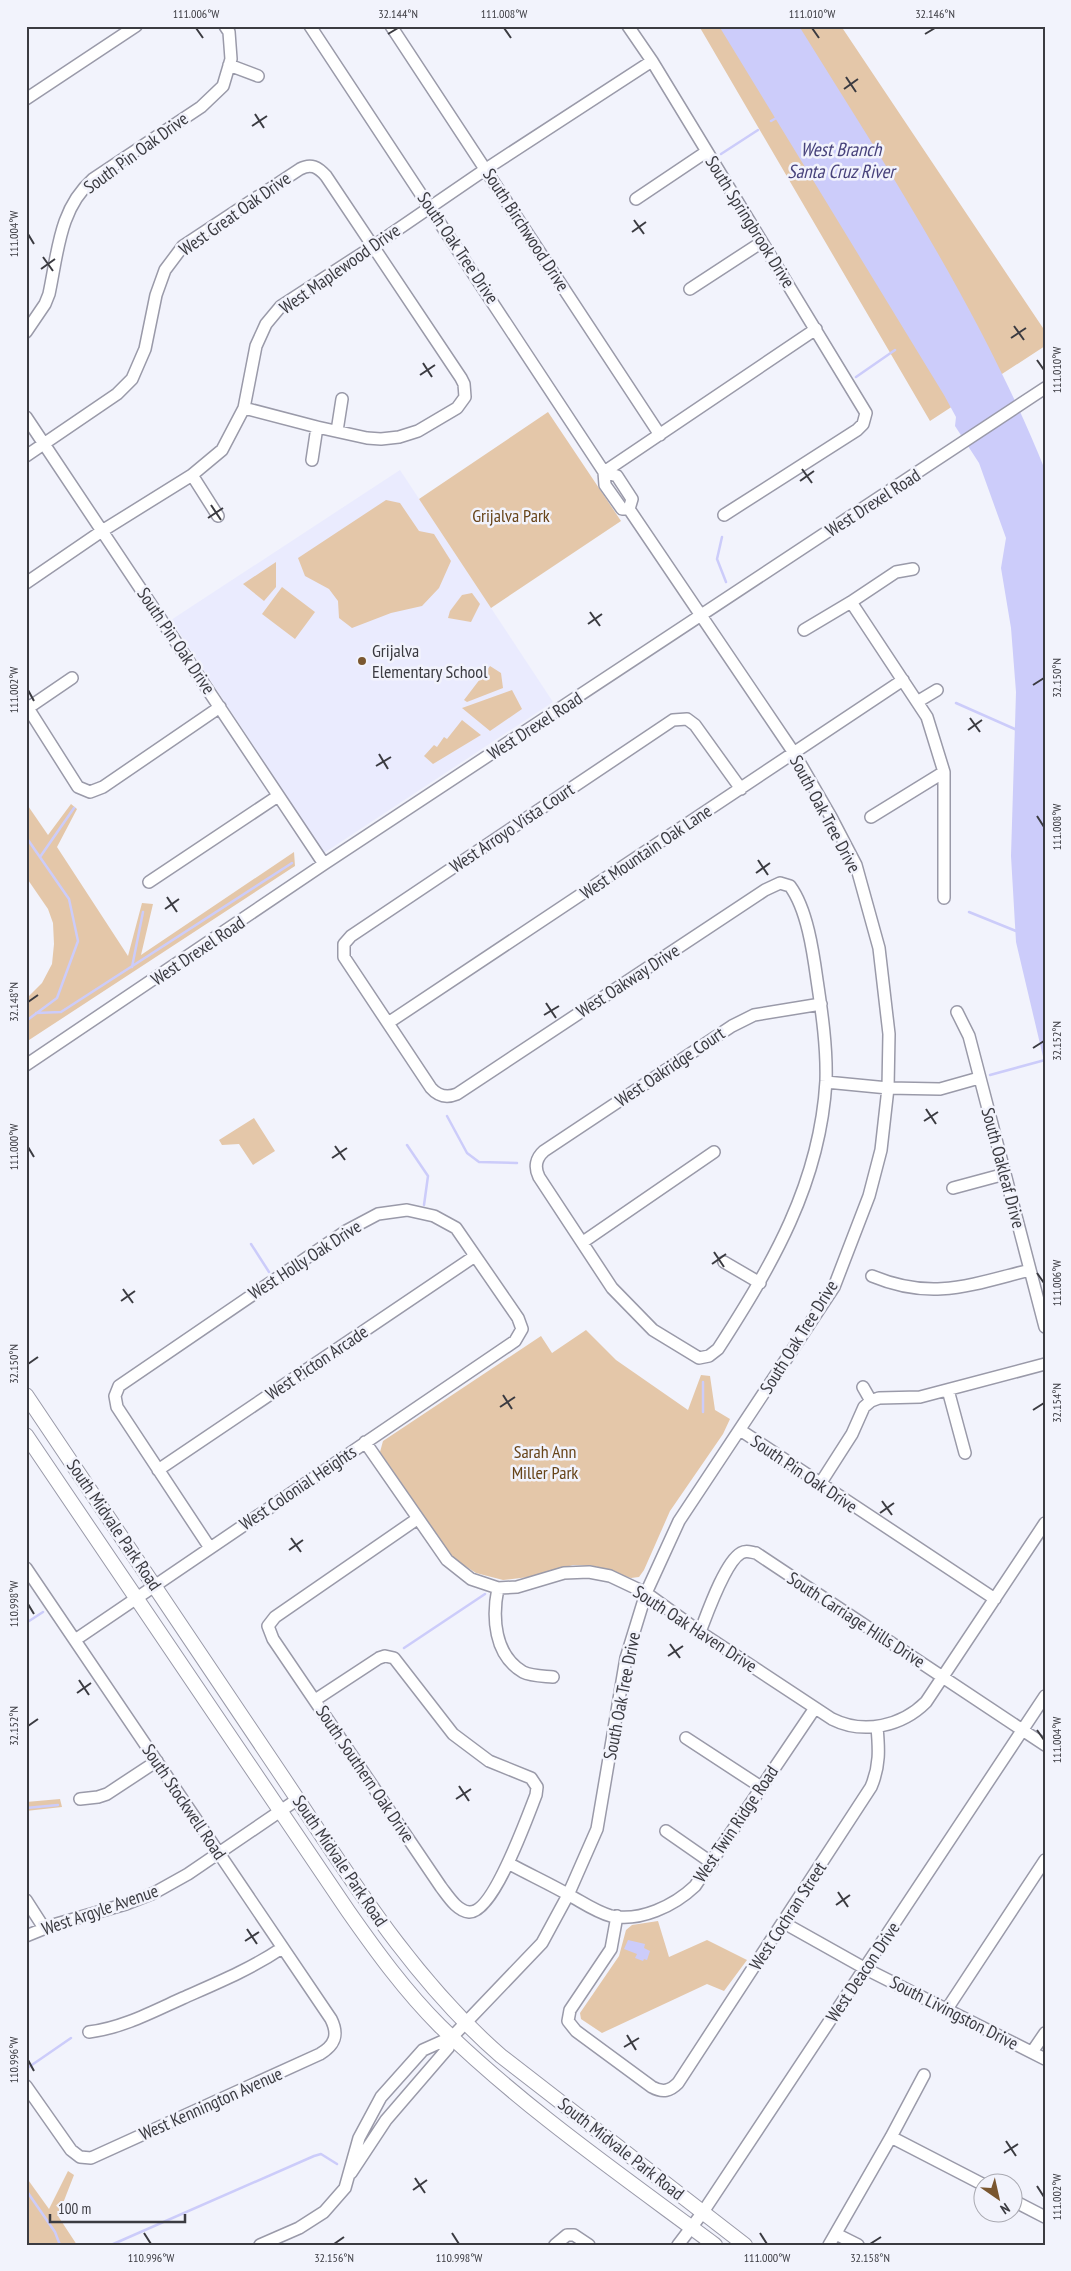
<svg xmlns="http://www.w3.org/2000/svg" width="1071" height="2271" viewBox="0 0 1071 2271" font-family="'PT Sans Narrow',sans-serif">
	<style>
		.built { fill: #eaebfe }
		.green { fill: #e4c7a9 }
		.water { fill: #ccccfa }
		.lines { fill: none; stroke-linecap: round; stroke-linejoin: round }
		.stream { stroke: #ccccfa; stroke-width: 2.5 }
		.minor-casing { stroke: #9a9aa9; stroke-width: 14 }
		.major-casing { stroke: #9a9aa9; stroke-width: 16 }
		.minor { stroke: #fff; stroke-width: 11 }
		.major { stroke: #fff; stroke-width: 14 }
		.ticks { fill: none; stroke: #3b3b41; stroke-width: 2 }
		.poi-dot { fill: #7a5730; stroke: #f2f3fc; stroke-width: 2 }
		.labels { text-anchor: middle; stroke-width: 5; stroke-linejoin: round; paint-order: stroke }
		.street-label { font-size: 18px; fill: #3b3b41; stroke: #f2f3fc }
		.park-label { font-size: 18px; fill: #674419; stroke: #f2f3fc }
		.poi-label { font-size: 18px; fill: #3b3b41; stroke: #f2f3fc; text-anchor: start }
		.water-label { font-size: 19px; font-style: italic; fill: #47427b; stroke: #f2f3fc }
		.neatline { fill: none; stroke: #3b3b41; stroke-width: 2 }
		.ticks-label { font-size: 12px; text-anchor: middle; fill: #3b3b41 }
	</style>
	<rect width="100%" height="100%" fill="#f2f3fc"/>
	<path class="built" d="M400 470 553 702 324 853 171 620Z"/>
	<path class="green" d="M699 26H841L1045 331V346L930 421Z
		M548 412 621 521 491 608 419 499Z
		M386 500 400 503 419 531 434 534 451 561 439 588 422 606 391 613 352 628 339 618 338 601 329 589 305 576 298 558Z
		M276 562V587L264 601 243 584Z
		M282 587 315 612 295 639 262 614Z
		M472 593 480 604 471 622 448 618 450 611 462 595Z
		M490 666 501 673 503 688 467 702 464 700Z
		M512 690 522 709 490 731 462 708Z
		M462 720 481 735 433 764 424 756 434 745 437 747 444 737 447 739Z
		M26 803 48 835 71 804 77 809 57 847 128 956 142 903 153 904 141 955 294 852 295 866 26 1042V999L42 983 52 964 54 944 53 923 48 909 26 877Z
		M254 1118 275 1151 253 1165 239 1144 222 1145 219 1140Z
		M586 1330 616 1360 688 1410 701 1375 710 1376 715 1410 730 1419 723 1434 670 1511 644 1570 639 1577 631 1578 595 1566 573 1565 529 1577 503 1580 476 1573 453 1558 380 1452 383 1441 541 1336 552 1353Z
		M60 1799 62 1807 26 1811V1802Z
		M658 1921 669 1957 707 1940 747 1960 724 1991 707 1984 602 2033 581 2019 580 2013 619 1956 626 1930 632 1925Z
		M68 2171 74 2175 58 2216 77 2245H26V2177L49 2209Z"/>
	<path class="water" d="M719 26H799C888 169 982 313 1045 470V1065L1016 942 1011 856 1016 692 1011 628 1001 568 1006 538 979 463 955 426 956 417 944 395Z
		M628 1940 645 1944 644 1948 650 1951 647 1960 644 1959 643 1961 635 1958 637 1954 624 1949Z"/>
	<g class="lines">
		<path class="stream" d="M771 121 778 117
			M721 154 758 130
			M856 377 895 350
			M722 537 717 559 726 582
			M956 703 1017 730
			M26 837 69 899 78 941 57 998 26 1021
			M40 857 74 808
			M969 912 1016 931
			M132 967 143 912
			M36 1013 61 1012 292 863
			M990 1075 1045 1060
			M447 1116 467 1153 479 1162 517 1163
			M407 1145 428 1176 424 1205
			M251 1244 269 1272
			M703 1412V1382
			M26 1623 43 1612
			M404 1648 485 1594
			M26 1808 58 1805
			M26 2069 71 2038
			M26 2190 55 2232 60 2245
			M111 2245 314 2156 321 2154 337 2164"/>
		<g class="minor-casing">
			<path id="minor" d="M310 26 604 472 816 329
				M391 26 660 435
				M628 26 652 61 866 413 863 424 857 430 724 515
				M229 65 258 76
				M26 99 136 26
				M636 199 706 152
				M690 289 762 242
				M26 332 45 304 49 294C58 252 59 209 93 179L201 107 223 86 231 59 229 32 225 26
				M26 417 324 864
				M337 431 342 399
				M26 456 117 394 132 379 145 349 156 295 165 270 183 246 300 169C311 163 318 167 326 176L461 378 464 384 465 397 457 408 418 431 399 437 381 439 367 438 317 427 244 408
				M312 460 317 427
				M604 472 617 476 632 499 629 509H622L605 485Z
				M192 475 218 516
				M26 583 102 531 192 475 222 450 244 408 256 346 266 324 281 306 372 247 486 169 652 61
				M851 602 927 717 944 772V898
				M804 630 851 602 896 572 913 569
				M917 702 937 690
				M26 705 78 787 90 792 103 787 220 707
				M28 708 72 678
				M741 789 695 725 687 719 673 720 351 936 344 944V957L431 1088C438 1096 447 1098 457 1094L765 890 780 883 790 886C807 909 813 951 817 980 822 1013 827 1048 826 1081 820 1184 772 1265 718 1349L709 1356 699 1358 653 1330 612 1288 539 1177C534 1167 536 1158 544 1151L732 1026 754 1015 821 1004
				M871 817 944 772
				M149 882 278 796
				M957 1012 969 1036 1045 1327
				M388 1023 903 680
				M26 1065 324 864 1045 388
				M826 1082 888 1088 940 1089 979 1078
				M953 1188 1005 1174
				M583 1242 714 1152
				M724 1262 760 1283
				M872 1276C932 1301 970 1285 1030 1270
				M863 1387 871 1401
				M948 1390 965 1453
				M740 1430 995 1599
				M365 1442 447 1560 471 1579 498 1588 517 1587 564 1573 589 1572 610 1576 646 1593 700 1632 832 1719C864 1735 902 1726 926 1702L1045 1523
				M158 1470 475 1256
				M820 1484 852 1434 864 1407 871 1401 879 1398 920 1397 1045 1364
				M26 1568 331 2019C339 2035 335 2045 320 2054L91 2158 80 2157 71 2150 26 2086
				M498 1588C492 1617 494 1655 523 1672 531 1676 544 1676 553 1677
				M268 1626 273 1639 441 1887C448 1896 457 1911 469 1912 493 1914 528 1815 536 1795L537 1787 531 1778 489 1761 453 1734 394 1658 385 1656 379 1658 315 1700
				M268 1626 275 1617 417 1519
				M700 1632C707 1614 725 1562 741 1553 746 1550 750 1552 756 1553L1045 1745
				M75 1640 515 1341 522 1329 518 1318 456 1228 434 1216 407 1210 378 1214 346 1231 119 1386 115 1396 117 1407 210 1548
				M686 1738 761 1787
				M80 1799 98 1797 107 1794 157 1761
				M666 1831 712 1863
				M508 1863C528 1874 550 1884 569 1895 582 1902 596 1912 611 1916 640 1922 674 1906 695 1886L815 1708
				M26 1900 44 1928
				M617 1916 611 1949 570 2010 568 2021 576 2031 652 2087C663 2093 670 2091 678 2083L871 1787C880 1766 879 1749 877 1727
				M784 1923 866 1969 1045 2059
				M26 1936 53 1925 126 1904 154 1893 188 1874 298 1799
				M947 2009 1045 1860
				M89 2032C122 2028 152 2012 183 1998 217 1983 251 1969 282 1948
				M1032 2052 1045 2033
				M891 2137 984 2185
				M351 2173 386 2120 448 2048 452 2037
				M1014 2201 1045 2217
				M836 2234 858 2245
				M260 2245 299 2228 324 2212 345 2188 359 2138 381 2097 423 2050 452 2037 542 1943 568 1895 597 1829 626 1658 646 1593 679 1521 834 1287 869 1196 881 1150 888 1088 889 1034 879 948 856 865 831 817 794 753 629 509
				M555 2245 567 2235H574L589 2245
				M678 2245 703 2212 1045 1696
				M829 2245 891 2137 924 2075"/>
		</g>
		<g class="major-casing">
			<path id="major" d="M26 1395C111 1522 196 1649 282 1776 348 1874 411 1978 501 2056L745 2245
				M26 1435 348 1911C376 1951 405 1991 440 2026 524 2108 621 2175 715 2245"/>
		</g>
		<use href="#minor" class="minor"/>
		<use href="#major" class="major"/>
	</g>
	<path class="ticks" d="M196 28 203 38M504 28 511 38M812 28 819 38M388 34 398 28M925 34 935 28M846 77 856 92M844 89 858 79M255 114 264 128M252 126 267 116M634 220 644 234M632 232 646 222M28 234 34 244M43 257 53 271M41 269 55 259M1014 326 1024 340M1011 338 1026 328M1037 360 1044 370M423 363 432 377M420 375 435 365M802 469 812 483M800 481 814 471M211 505 221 520M208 518 223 508M590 612 600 626M588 624 602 614M1033 685 1044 678M28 690 34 701M970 718 980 732M968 730 982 720M379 754 388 769M376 766 391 757M1037 816 1044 827M758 860 768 875M756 873 770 863M167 897 177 912M165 909 179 899M28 1002 38 995M546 1003 556 1018M544 1015 559 1006M1033 1048 1044 1041M926 1109 936 1124M924 1121 938 1112M335 1146 345 1160M28 1147 34 1157M332 1158 347 1148M714 1252 724 1267M712 1264 726 1254M1037 1273 1044 1283M123 1289 133 1303M121 1301 135 1291M28 1364 38 1357M503 1395 512 1409M500 1407 515 1397M1033 1410 1044 1403M882 1501 892 1515M880 1513 894 1503M291 1538 301 1552M289 1550 303 1540M28 1604 34 1614M670 1644 680 1658M668 1656 683 1646M79 1680 89 1695M77 1693 91 1683M28 1726 38 1719M1037 1730 1044 1740M459 1786 469 1801M456 1799 471 1789M838 1892 848 1907M836 1905 850 1895M247 1929 257 1944M245 1941 259 1932M627 2035 636 2050M624 2047 639 2038M28 2060 34 2071M1006 2141 1016 2156M1004 2153 1018 2144M415 2178 425 2193M1037 2186 1044 2197M413 2190 427 2180M144 2233 151 2244M452 2233 459 2244M760 2233 767 2244M334 2244 344 2237M870 2244 881 2237"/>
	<circle class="poi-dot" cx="362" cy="661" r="5"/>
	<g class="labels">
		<g class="street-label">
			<text transform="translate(136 153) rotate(-36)" y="6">South Pin Oak Drive</text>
			<text transform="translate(235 214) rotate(-35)" y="6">West Great Oak Drive</text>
			<text transform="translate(750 222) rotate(58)" y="6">South Springbrook Drive</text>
			<text transform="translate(526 230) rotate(57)" y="6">South Birchwood Drive</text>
			<text transform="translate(458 248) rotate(56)" y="6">South Oak Tree Drive</text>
			<text transform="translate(340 269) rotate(-35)" y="6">West Maplewood Drive</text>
			<text transform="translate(873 503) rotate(-33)" y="6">West Drexel Road</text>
			<text transform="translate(176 641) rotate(56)" y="6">South Pin Oak Drive</text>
			<text transform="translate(535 726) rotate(-33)" y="6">West Drexel Road</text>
			<text transform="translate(825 814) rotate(62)" y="6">South Oak Tree Drive</text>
			<text transform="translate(512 828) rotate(-34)" y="6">West Arroyo Vista Court</text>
			<text transform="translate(646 852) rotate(-34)" y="6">West Mountain Oak Lane</text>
			<text transform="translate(198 951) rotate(-34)" y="6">West Drexel Road</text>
			<text transform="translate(628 981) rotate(-33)" y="6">West Oakway Drive</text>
			<text transform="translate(670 1067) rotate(-34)" y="6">West Oakridge Court</text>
			<text transform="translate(1003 1168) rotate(75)" y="6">South Oakleaf Drive</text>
			<text transform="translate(305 1260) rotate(-33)" y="6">West Holly Oak Drive</text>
			<text transform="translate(799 1337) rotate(-58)" y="6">South Oak Tree Drive</text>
			<text transform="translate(317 1363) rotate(-34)" y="6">West Picton Arcade</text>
			<text transform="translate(804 1474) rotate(34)" y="6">South Pin Oak Drive</text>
			<text transform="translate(298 1488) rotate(-34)" y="6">West Colonial Heights</text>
			<text transform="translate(114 1525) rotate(56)" y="6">South Midvale Park Road</text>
			<text transform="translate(856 1620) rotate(33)" y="6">South Carriage Hills Drive</text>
			<text transform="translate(695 1629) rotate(33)" y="6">South Oak Haven Drive</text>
			<text transform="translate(622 1696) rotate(-79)" y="6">South Oak Tree Drive</text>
			<text transform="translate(365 1774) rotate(56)" y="6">South Southern Oak Drive</text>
			<text transform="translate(184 1802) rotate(56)" y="6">South Stockwell Road</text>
			<text transform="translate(736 1824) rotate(-56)" y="6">West Twin Ridge Road</text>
			<text transform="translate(340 1861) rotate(56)" y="6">South Midvale Park Road</text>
			<text transform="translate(100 1910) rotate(-19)" y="6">West Argyle Avenue</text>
			<text transform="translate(788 1916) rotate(-57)" y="6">West Cochran Street</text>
			<text transform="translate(863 1972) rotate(-56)" y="6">West Deacon Drive</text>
			<text transform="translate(954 2013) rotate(27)" y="6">South Livingston Drive</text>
			<text transform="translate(211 2104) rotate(-24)" y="6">West Kennington Avenue</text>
			<text transform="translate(621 2149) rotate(38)" y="6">South Midvale Park Road</text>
		</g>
		<g class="park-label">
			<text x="511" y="522">Grijalva Park</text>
			<text x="545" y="1458">Sarah Ann<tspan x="545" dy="21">Miller Park</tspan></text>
		</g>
		<g class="poi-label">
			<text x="372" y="657">Grijalva<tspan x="372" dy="21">Elementary School</tspan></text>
		</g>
		<g class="water-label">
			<text x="841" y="156">West Branch<tspan x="841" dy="22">Santa Cruz River</tspan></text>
		</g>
	</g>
	<rect width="1071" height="2271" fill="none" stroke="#f2f3fc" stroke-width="55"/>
	<g transform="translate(998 2198) rotate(146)"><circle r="24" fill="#f2f3fc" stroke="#a9a9b1"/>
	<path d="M0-4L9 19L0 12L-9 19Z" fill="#7a5730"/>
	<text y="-8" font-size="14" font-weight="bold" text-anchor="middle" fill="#3b3b41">N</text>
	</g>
	<path d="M50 2214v8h135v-8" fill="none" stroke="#3b3b41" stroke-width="2.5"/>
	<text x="58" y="2214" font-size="15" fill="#3b3b41" stroke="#f2f3fc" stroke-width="4" paint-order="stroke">100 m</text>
	<rect x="28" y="28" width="1016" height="2216" class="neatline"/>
	<g class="ticks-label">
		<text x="196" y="18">111.006°W</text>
		<text x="398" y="18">32.144°N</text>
		<text x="504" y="18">111.008°W</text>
		<text x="812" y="18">111.010°W</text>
		<text x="935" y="18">32.146°N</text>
		<text transform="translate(14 234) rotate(-90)" y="4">111.004°W</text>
		<text transform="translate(1057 370) rotate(-90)" y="4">111.010°W</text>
		<text transform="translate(1057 678) rotate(-90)" y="4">32.150°N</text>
		<text transform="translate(14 690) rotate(-90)" y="4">111.002°W</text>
		<text transform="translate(1057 827) rotate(-90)" y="4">111.008°W</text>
		<text transform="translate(14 1002) rotate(-90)" y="4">32.148°N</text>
		<text transform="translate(1057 1041) rotate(-90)" y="4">32.152°N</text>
		<text transform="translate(14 1147) rotate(-90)" y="4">111.000°W</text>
		<text transform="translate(1057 1283) rotate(-90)" y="4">111.006°W</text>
		<text transform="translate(14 1364) rotate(-90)" y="4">32.150°N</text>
		<text transform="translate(1057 1403) rotate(-90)" y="4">32.154°N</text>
		<text transform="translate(14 1604) rotate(-90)" y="4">110.998°W</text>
		<text transform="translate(14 1726) rotate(-90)" y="4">32.152°N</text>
		<text transform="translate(1057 1740) rotate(-90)" y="4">111.004°W</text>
		<text transform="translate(14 2060) rotate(-90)" y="4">110.996°W</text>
		<text transform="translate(1057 2197) rotate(-90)" y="4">111.002°W</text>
		<text x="151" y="2262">110.996°W</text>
		<text x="334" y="2262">32.156°N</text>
		<text x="459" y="2262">110.998°W</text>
		<text x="767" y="2262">111.000°W</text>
		<text x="870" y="2262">32.158°N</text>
	</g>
</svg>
